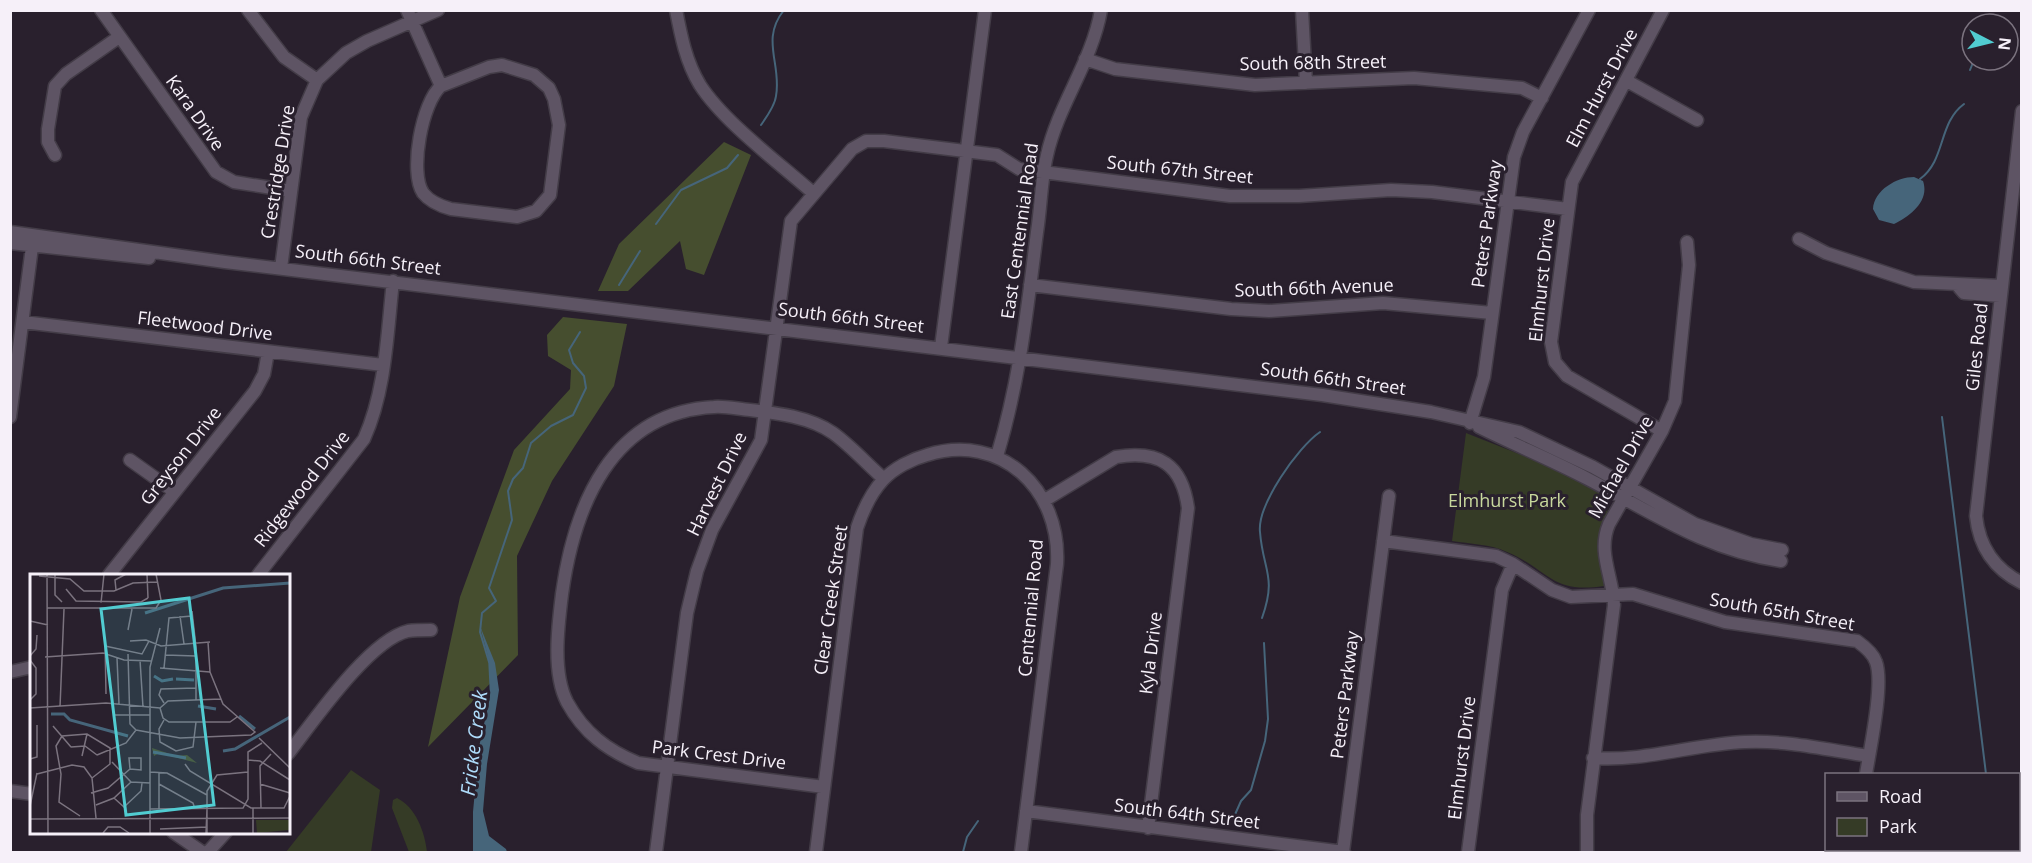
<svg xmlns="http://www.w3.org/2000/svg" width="2032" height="863" viewBox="0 0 2032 863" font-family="'Open Sans',sans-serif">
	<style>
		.green { fill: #353b26 }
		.forest { fill: #464e2f }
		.water { fill: #46657a }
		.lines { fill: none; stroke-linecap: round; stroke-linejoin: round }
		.stream { stroke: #46657a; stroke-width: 2 }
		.minor-casing { stroke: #433c47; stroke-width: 15 }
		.minor { stroke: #5e5464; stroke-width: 12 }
		.labels { text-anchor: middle; stroke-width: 6; stroke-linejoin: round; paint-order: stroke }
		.street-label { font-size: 18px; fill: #f6f0f9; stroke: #29202d }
		.park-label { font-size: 18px; fill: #c8d89d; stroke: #29202d }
		.water-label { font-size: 20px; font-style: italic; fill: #aedbfa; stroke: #29202d }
		.inset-river { fill: none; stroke: #46657a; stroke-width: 3 }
		.inset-road { fill: none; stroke: #7b737f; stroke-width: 1.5 }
		.view { fill: #51ccd1; fill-opacity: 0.15; stroke: #51ccd1; stroke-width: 3 }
		.inset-edge { fill: none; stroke: #f6f0f9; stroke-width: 3 }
	</style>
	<rect width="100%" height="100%" fill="#29202d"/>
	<path class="green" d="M1466 433 1552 467 1611 500 1598 541 1604 586C1550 594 1550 570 1507 552 1490 544 1470 544 1452 541Z
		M351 770 380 790 371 852H286Z
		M397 798C416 807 425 833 427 852H409L392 808 393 800Z"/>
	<path class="forest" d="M724 142 751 155 704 275 686 269 680 241 628 291H598L619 244Z
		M563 317 627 324 614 386 552 481 517 556 518 655 428 747 460 597 514 450 570 389 571 370 548 356 547 335Z"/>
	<path class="water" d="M1914 177 1923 181C1930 201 1910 216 1894 224L1879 220 1873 209C1874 190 1897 177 1914 177Z
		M480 626 495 663 499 690 487 764 483 811 489 836 506 849 507 852H473V812L479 747 490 697 488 657Z"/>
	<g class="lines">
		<path class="stream" d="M1970 70 1974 60
			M761 125C766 118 775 105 776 96 782 64 760 40 784 10
			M1920 179C1946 160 1938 123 1964 104
			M656 224 681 190 727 168 738 155
			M619 285 640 251
			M1942 417 1986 774
			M1262 618C1277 576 1263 571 1260 532 1257 505 1298 447 1320 432
			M489 662 480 632 482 613 496 601 489 588 512 520 508 491 513 479 523 468 531 443 551 426 573 415 586 388 584 376 573 363 569 350 580 332
			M1233 819 1241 801 1251 790 1265 741 1268 719 1264 643
			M2004 850V852
			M963 852 967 837 978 821"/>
		<g class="minor-casing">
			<path id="minor" d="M101 10 216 172 234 182 291 191
				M248 10 284 57 317 80
				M407 10 441 86C422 102 409 172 423 193 430 202 440 206 451 209L517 217 536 211 550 195 559 125 554 99 549 88 534 75 502 65 489 67 441 86
				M676 10C681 36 686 62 700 85 724 122 778 162 813 193
				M1302 10 1306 83
				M1085 59 1115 69 1255 85 1414 78 1522 88 1542 98
				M1627 81 1697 120
				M2022 111 1976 516C1979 546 1994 569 2022 583
				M55 155 48 142V129L55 86 66 74 119 37
				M10 232 225 262 1322 395 1431 412 1519 432 1593 467 1695 524 1751 544 1782 550
				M1799 239 1826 253 1914 282 2002 286
				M10 243 149 258
				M281 268 301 117 317 80 346 53 367 41 438 10
				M1030 285 1231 309 1269 311 1383 303 1492 313
				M1958 286 1964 293 2000 296
				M23 322 383 365
				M941 347 985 10
				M10 417 33 239
				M1470 423 1484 377 1514 157 1523 132 1589 10
				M1479 427C1515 445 1552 460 1588 479 1653 513 1706 550 1781 561
				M1662 431 1567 376 1555 362 1551 342 1572 182 1663 10
				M997 456C1020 380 1027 310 1037 232 1041 207 1041 180 1047 155 1058 105 1092 62 1101 10
				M130 460 175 492
				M1045 500 1116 457C1159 450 1182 464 1188 508L1148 828
				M1383 541 1496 556 1513 564 1552 590 1571 597 1633 594 1725 622 1857 641C1864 646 1873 653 1876 662 1884 684 1870 749 1866 774
				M109 575 255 391 264 374 268 352
				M258 575 364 439C386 390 387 334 393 281
				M10 672 32 667
				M288 754C313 722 369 640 408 631 415 630 423 630 431 630
				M1593 758C1644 762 1694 744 1745 742 1786 740 1828 750 1869 756
				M824 787 638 763C607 750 584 733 567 702 552 673 558 626 562 594 574 507 611 412 714 407 725 406 738 409 750 410 777 413 810 417 833 433 851 446 867 464 884 479
				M10 791 32 794
				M1026 811 1344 852
				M173 832 202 852
				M208 852 226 832
				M656 852 687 613 697 571 712 530 761 440 791 221 852 149 866 141H884L997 155 1019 169 1230 196H1299L1391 190 1432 192 1568 209
				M816 852 857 528C863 510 870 494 883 480 894 468 912 459 927 455 1001 432 1061 489 1057 564L1021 852
				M1343 852 1389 496
				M1468 852 1502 590 1513 564
				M1587 852V815L1614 605C1613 577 1597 552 1609 524L1662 431 1675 401 1689 265 1687 242
				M1857 852V850"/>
		</g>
		<use href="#minor" class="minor"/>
	</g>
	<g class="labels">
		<g class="street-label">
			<text transform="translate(1313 63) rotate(-1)" y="6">South 68th Street</text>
			<text transform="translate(1602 88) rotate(-62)" y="6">Elm Hurst Drive</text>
			<text transform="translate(195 113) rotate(55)" y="6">Kara Drive</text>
			<text transform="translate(1180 170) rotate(6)" y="6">South 67th Street</text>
			<text transform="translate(278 172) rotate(-81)" y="6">Crestridge Drive</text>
			<text transform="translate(1487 224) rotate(-82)" y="6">Peters Parkway</text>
			<text transform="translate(1020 231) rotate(-82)" y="6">East Centennial Road</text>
			<text transform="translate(368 260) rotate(7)" y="6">South 66th Street</text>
			<text transform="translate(1542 280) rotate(-84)" y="6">Elmhurst Drive</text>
			<text transform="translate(1314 288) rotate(-2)" y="6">South 66th Avenue</text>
			<text transform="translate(851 318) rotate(7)" y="6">South 66th Street</text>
			<text transform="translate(205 326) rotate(7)" y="6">Fleetwood Drive</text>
			<text transform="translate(1977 347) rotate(-84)" y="6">Giles Road</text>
			<text transform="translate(1333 379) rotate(8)" y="6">South 66th Street</text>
			<text transform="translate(181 456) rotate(-52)" y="6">Greyson Drive</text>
			<text transform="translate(1621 467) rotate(-61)" y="6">Michael Drive</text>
			<text transform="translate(717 484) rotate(-64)" y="6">Harvest Drive</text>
			<text transform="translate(302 489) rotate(-52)" y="6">Ridgewood Drive</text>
			<text transform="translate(831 600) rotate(-82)" y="6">Clear Creek Street</text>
			<text transform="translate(1031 608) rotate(-85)" y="6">Centennial Road</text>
			<text transform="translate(1782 612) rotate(10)" y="6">South 65th Street</text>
			<text transform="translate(1151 653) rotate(-83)" y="6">Kyla Drive</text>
			<text transform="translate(1345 695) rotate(-83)" y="6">Peters Parkway</text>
			<text transform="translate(719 755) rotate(7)" y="6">Park Crest Drive</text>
			<text transform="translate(1462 758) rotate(-83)" y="6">Elmhurst Drive</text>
			<text transform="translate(1187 814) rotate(7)" y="6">South 64th Street</text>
		</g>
		<g class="park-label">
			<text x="1507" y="507">Elmhurst Park</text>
		</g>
		<g class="water-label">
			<text transform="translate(474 743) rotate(-83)" y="7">Fricke Creek</text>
		</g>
	</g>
	<g transform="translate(30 574)">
		<rect width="260" height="260" fill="#29202d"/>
		<path d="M226 246H259V256L227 259Z" fill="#353b26"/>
		<path d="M122 174 146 182 157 181 167 189 129 179 124 182Z" fill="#464e2f"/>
		<path class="inset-river" d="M115 39 193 14 260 9M124 102 132 107 143 105M146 105 164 106M168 132 186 135M21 140H34L40 146 98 162M209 142 225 155M193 177 205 175 260 143M123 178 156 184"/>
		<path class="inset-road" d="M17 0 18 259M25 0V21L32 28M117 0 118 24M9 2 40 5 54 17H84L103 9 127 8M36 15 46 27 111 28 118 24M86 16 85 6 96 0M71 29 74 0M17 34H126L131 26 126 0M162 37 166 73V127M150 42 154 70M0 47 18 51M98 56 102 35M75 67 76 120M100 67 116 66 131 72 180 68M178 68 180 98M75 72 112 80 119 67M98 80 100 150 106 156M135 81 166 82M0 82 6 75 7 61M15 83 73 79 94 86 121 87M87 84 89 130M0 86 6 94V120L0 126M110 86 113 133M130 94 180 98M134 94 139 44 162 42M134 129 129 121 131 115 166 114M30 133 34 35M0 134 76 129 130 134M130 134 133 144 139 148H200L207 143M130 134 138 127 191 125M85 141H120M134 146 129 155 130 168 146 177 163 173 166 148M23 152 41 173M106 156 150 164 221 161 225 158 193 130 180 98M229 164 260 194M41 173 55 172 67 181M67 181 96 169 106 156M52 182 57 160M0 185 7 183V151M218 186 230 187 260 206M82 188 101 208 120 209M155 190 160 197 221 234H254L260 222M120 198 137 199 177 221M129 198V235M7 200 42 191 54 193 62 204 66 244M129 210 163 229 165 235M230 210 260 219M61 219 78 214 100 195 111 196V184H99L100 195M84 224 94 233 111 217 112 209M66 231 84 224 101 208M0 232 7 199M223 234V259M231 234 230 192 241 180M120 235 213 234 218 225V178L232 169M177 235V217L187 201 218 198M50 242 29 228 31 200 26 172 32 162 57 160 80 174V190L62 204M0 245 260 244M130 255 177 253M73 259 78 253H90L99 259M120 259V93L130 54M176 259 177 235V259"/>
		<path class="view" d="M159 24 184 231 96 241 71 35Z"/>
		<rect width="260" height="260" class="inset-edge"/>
	</g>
	<rect width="2032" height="863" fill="none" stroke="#f6f0f9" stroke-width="24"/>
	<rect x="1825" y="773" width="195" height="78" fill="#29202d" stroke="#7b737f" stroke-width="1.5"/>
	<rect x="1837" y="792" width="30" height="9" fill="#5e5464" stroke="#7b737f" stroke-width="1.5"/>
	<text x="1879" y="803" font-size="18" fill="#f6f0f9">Road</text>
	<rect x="1837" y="818" width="30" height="18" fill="#353b26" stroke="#7b737f" stroke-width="1.5"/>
	<text x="1879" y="833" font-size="18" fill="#f6f0f9">Park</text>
	<g transform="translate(1990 42) rotate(97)"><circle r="28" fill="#29202d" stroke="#7b737f" stroke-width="1.5"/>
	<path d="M0-4.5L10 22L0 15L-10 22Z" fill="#51ccd1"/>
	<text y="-9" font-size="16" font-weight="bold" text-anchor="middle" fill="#f6f0f9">N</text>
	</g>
</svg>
